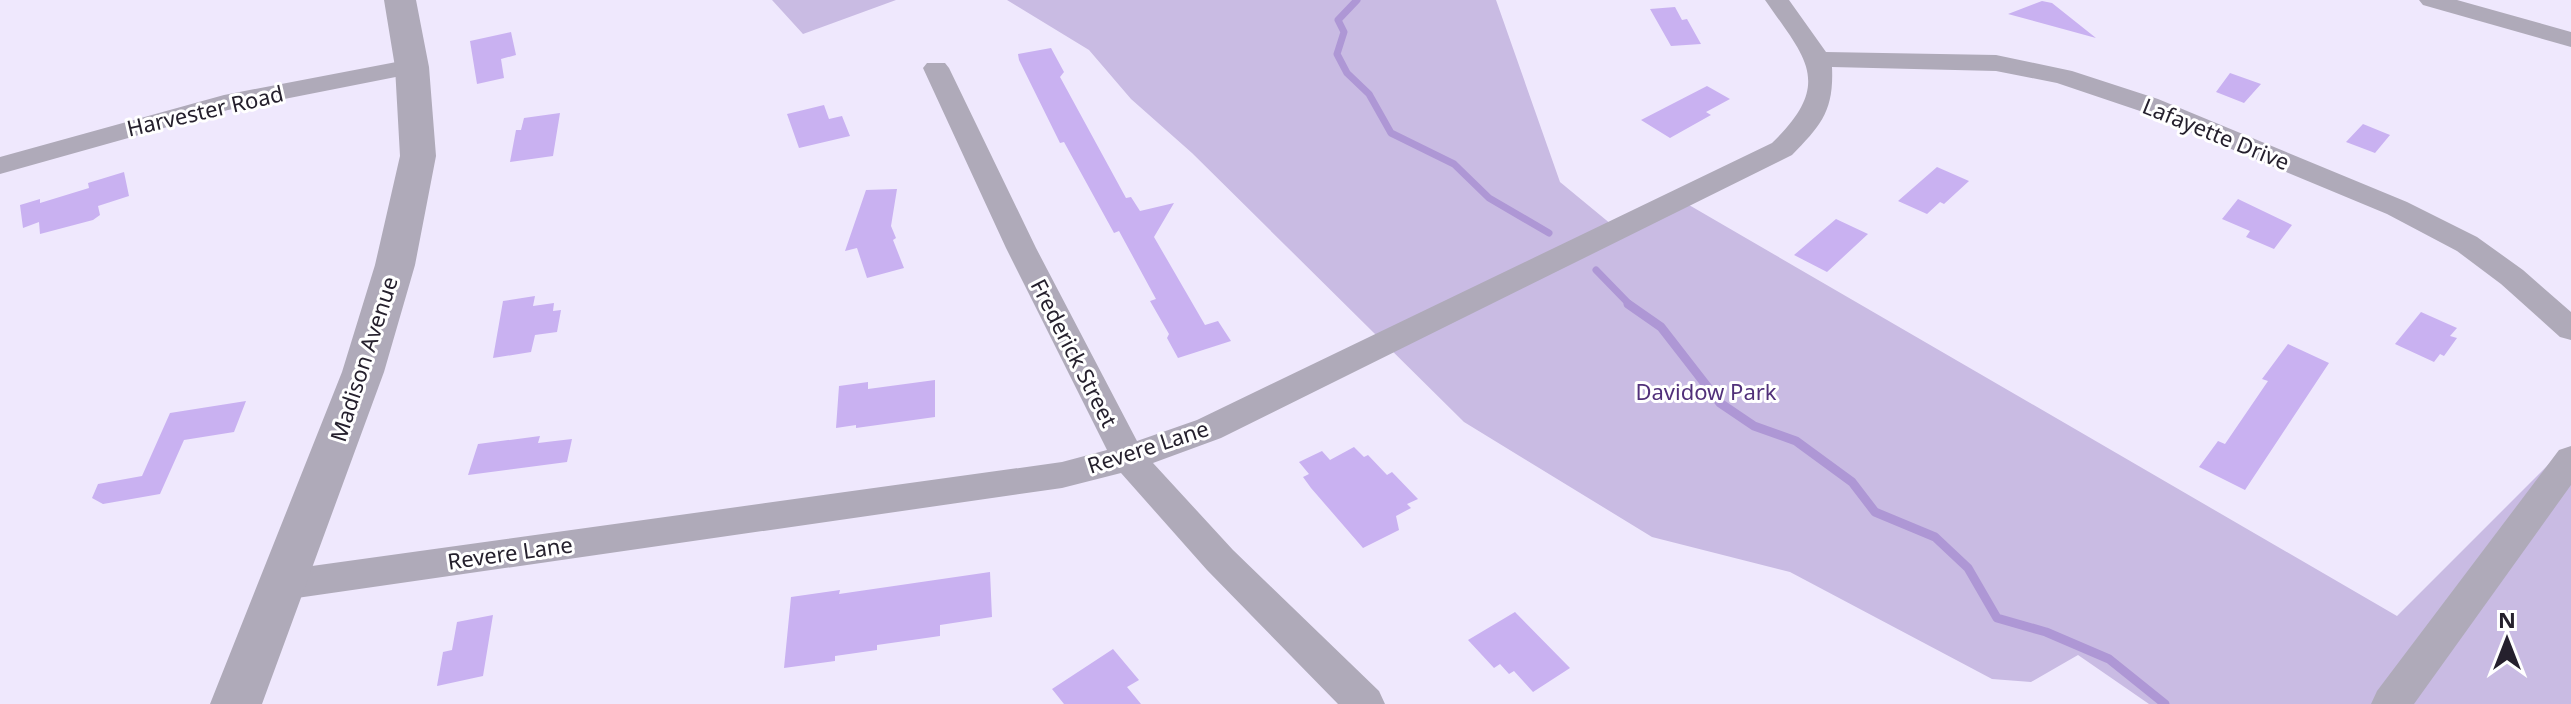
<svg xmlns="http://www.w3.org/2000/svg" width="2571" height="704" viewBox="0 0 2571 704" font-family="'Noto Sans',sans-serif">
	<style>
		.green { fill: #c9bbe3 }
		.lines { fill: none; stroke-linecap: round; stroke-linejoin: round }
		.stream-far1 { stroke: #ae97d5; stroke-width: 7 }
		.stream { stroke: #ae97d5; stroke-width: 9 }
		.building { fill: #c9b1f1 }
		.minor { fill: #afaab9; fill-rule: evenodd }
		.tertiary { fill: #afaab9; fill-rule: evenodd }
		.labels { text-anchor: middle; stroke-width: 6; stroke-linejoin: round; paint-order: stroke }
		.street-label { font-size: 22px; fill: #25202d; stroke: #fff }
		.park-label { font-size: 22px; fill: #51307a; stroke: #fff }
	</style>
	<rect width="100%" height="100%" fill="#efe8fd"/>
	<path class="green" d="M772 0H896L803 34Z
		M1007 0H1496L1560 182 1623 234 1689 205 2397 616 2556 457 2571 464V704H2149L2078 655 2031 682 1992 679 1790 572 1652 537 1464 422 1192 153 1131 99 1089 50Z"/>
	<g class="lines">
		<path class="stream-far1" d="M1357 0 1338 20 1344 32 1337 54 1347 73 1369 94 1391 133 1454 164 1489 198 1549 233
			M1596 270 1631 306"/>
		<path class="stream" d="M1628 304 1661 327 1720 403 1754 426 1796 441 1852 482 1875 512 1935 537 1968 568 1997 618 2046 632 2109 659 2165 704"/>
	</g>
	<path class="building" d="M2042 1 2052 3 2096 38 2008 14Z
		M1675 7 1682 20 1687 19 1701 44 1671 46 1650 9Z
		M511 32 516 55 501 59 504 78 477 84 470 41Z
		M1051 48 1064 72 1060 77 1126 198 1131 197 1140 211 1174 203 1154 237 1205 325 1218 321 1231 341 1178 358 1167 338 1169 334 1150 301 1156 299 1119 231 1114 233 1064 142 1060 143 1019 60 1018 54Z
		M2230 73 2261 84 2244 103 2216 92Z
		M1707 86 1730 99 1706 112 1711 115 1670 138 1641 120Z
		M824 105 829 119 842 116 850 136 799 148 787 114Z
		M560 113 553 156 510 162 516 130H521L524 118Z
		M2363 124 2390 135 2375 153 2346 142Z
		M1937 167 1969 181 1944 204 1940 202 1927 214 1898 201Z
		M124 172 129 196 98 206 100 215 93 220 40 234 39 222 23 228 20 205 40 199V203L89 188 88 183Z
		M897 189 891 226 896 238 893 240 904 268 867 278 857 248 845 251 866 190Z
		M2238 199 2292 225 2274 249 2246 237 2250 231 2222 219Z
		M1836 219 1868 234 1827 272 1794 255Z
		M535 296 533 306 554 303 553 311 561 310 557 332 535 335 531 352 493 358 503 301Z
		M2421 312 2457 328 2450 336 2457 338 2444 356 2440 354 2434 362 2395 344Z
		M2288 344 2329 363 2245 490 2199 467 2218 441 2225 444 2268 381 2262 379Z
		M935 380V417L856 428V425L836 428 839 386 868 382V389Z
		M246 401 234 432 184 440 160 494 103 504 92 498 98 484 142 476 170 413Z
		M540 436 538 443 572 439 567 462 468 475 478 444Z
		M1354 447 1364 457 1368 455 1387 475 1392 472 1418 499 1407 504 1411 508 1396 516 1399 530 1363 548 1311 488 1303 477 1309 474 1299 462 1322 451 1330 460Z
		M990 572 992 617 940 625V636L877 645V650L835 656V661L784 668 791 597 840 590 839 594Z
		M1515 612 1570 668 1533 692 1514 671 1509 674 1500 664 1494 668 1468 640Z
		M493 615 483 676 437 686 443 652 452 650 457 622Z
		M1113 649 1139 680 1127 687 1141 704H1064L1052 689Z"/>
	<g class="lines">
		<path class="minor" d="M1765 0H1789L1826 52 1996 55 2072 71 2158 99 2407 202 2477 237 2523 270 2571 312V340L2560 337 2501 284 2457 251 2387 214 2140 111 2057 83 1996 71 1832 67C1834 111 1821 125 1792 155L1221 438 1153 463 1233 550 1379 691 1385 704H1338L1207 570 1121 473 1062 488 283 600 270 596 264 585 270 574 283 570 1062 462 1107 450 1006 248 923 68 927 63H945L949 68 1036 248 1137 441 1197 420 1772 143C1834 83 1806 59 1765 0Z
			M2419 0H2457L2571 32V47L2423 5Z
			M412 59 421 62 425 67 421 72 228 110 0 174V157L224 95Z
			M2571 446V485L2414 704H2371L2377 691 2559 450Z"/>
		<path class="tertiary" d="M384 0H416L429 67 436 156 415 265 384 372 262 704H210L342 372 375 265 400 156 395 67Z"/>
	</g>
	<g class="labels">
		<g class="street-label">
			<text transform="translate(205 111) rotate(-13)" y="8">Harvester Road</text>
			<text transform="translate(2216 134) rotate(22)" y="8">Lafayette Drive</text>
			<text transform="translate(1074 353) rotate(63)" y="8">Frederick Street</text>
			<text transform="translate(364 359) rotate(-72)" y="8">Madison Avenue</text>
			<text transform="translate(1148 447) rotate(-18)" y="8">Revere Lane</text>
			<text transform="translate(510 553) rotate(-8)" y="8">Revere Lane</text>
		</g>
		<g class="park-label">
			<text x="1706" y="400">Davidow Park</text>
		</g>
	</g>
	<g transform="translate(2507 640)" stroke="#ffffff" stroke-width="6" paint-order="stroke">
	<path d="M0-6L14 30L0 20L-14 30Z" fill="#25202d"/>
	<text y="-12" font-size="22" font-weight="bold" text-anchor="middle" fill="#25202d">N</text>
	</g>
</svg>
